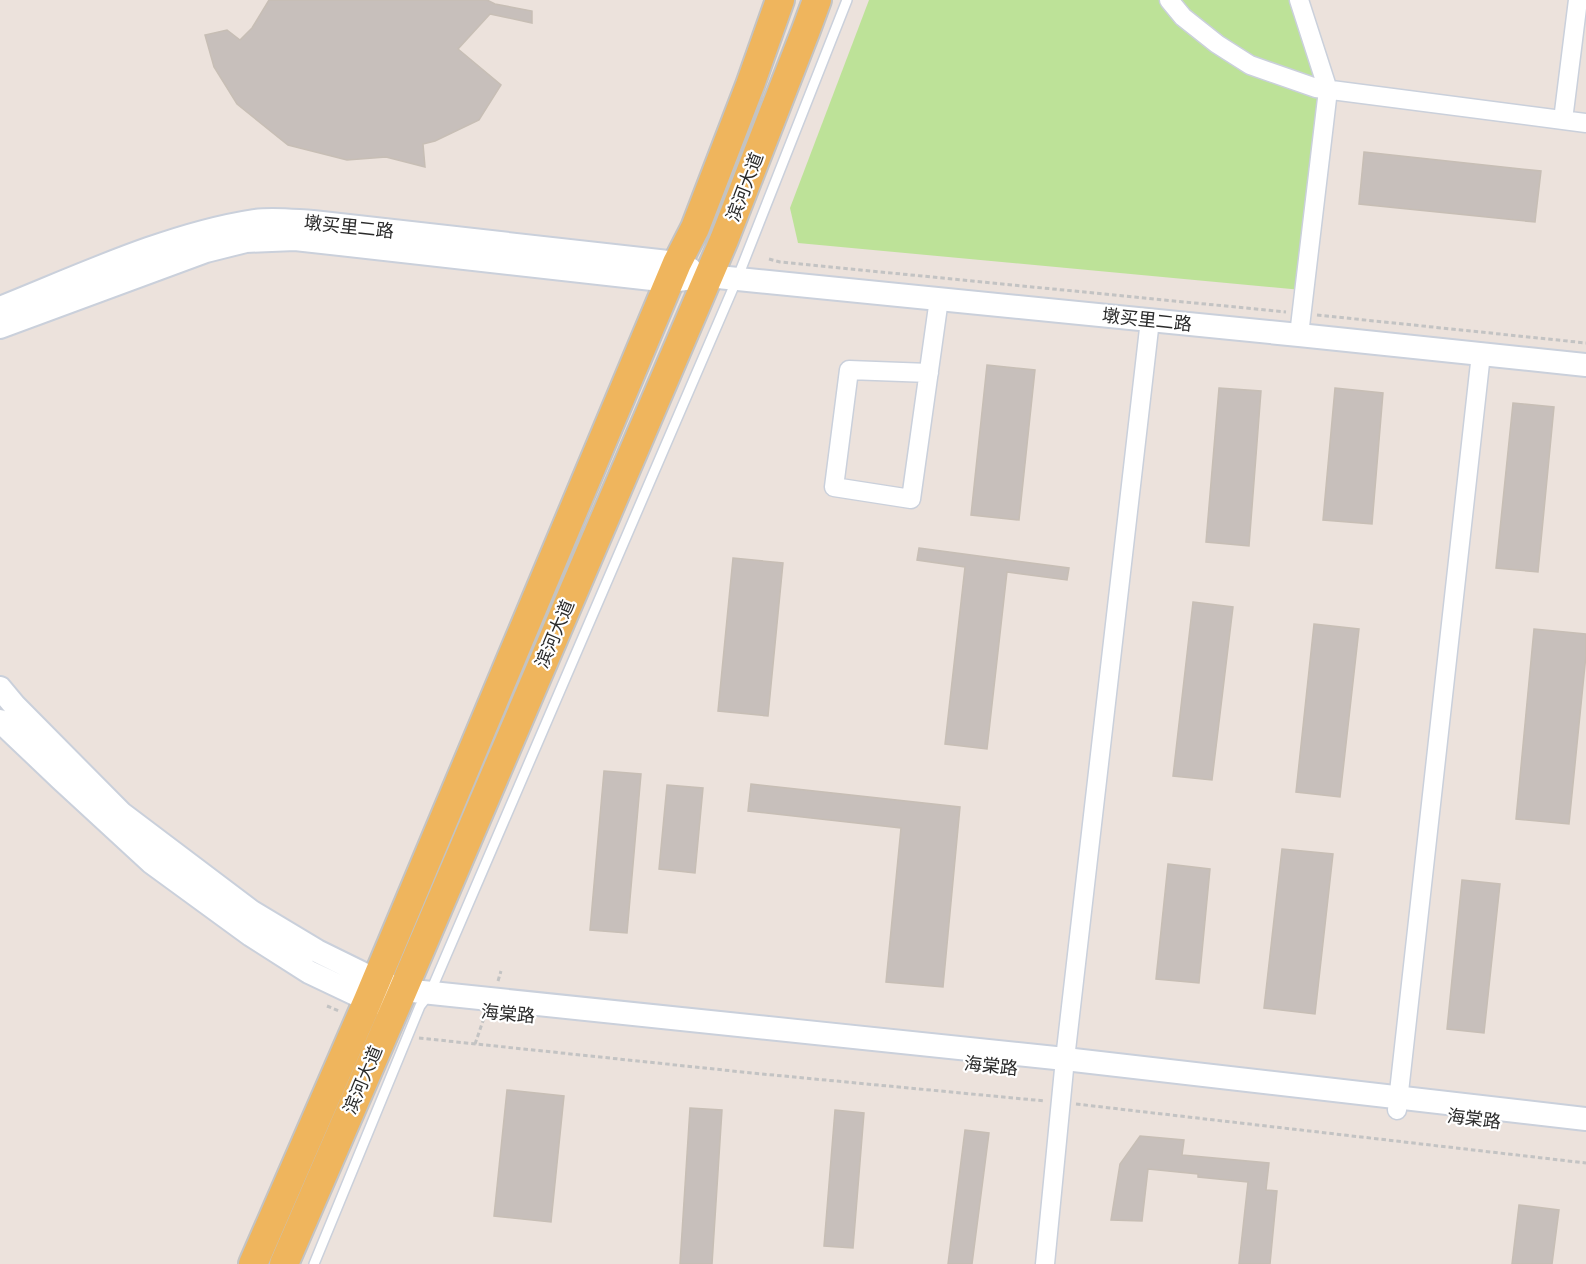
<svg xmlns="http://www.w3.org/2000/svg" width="1586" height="1264" viewBox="0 0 1586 1264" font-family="'Titillium Web','Noto Sans SC',sans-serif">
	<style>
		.green { fill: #bde298 }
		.building { fill: #c7bfbb; stroke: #c7beb5; stroke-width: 1.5 }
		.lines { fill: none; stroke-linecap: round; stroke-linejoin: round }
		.service-casing { stroke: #cad0db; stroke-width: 12 }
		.minor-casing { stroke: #cad0db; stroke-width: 21 }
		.tertiary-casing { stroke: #cad0db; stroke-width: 26 }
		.primary-casing { stroke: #c3c3c3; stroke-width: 32 }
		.path { stroke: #c3c3c3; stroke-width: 3; stroke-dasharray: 4.5 3; stroke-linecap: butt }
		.service { stroke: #fff; stroke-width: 9 }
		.minor { stroke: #fff; stroke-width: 18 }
		.tertiary { stroke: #fff; stroke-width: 22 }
		.primary { stroke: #efb55d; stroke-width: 28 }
		.labels { text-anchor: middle; stroke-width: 4.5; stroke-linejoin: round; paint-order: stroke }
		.street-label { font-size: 18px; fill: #2a2a2a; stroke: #fff }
	</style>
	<rect width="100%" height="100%" fill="#ece2dc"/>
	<path class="green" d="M869 0H1296L1328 100 1302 290 798 243 790 208Z"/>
	<path class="building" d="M269 0H487L495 4 532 11V23L490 14 458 49 501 85 479 120 435 141 423 144 425 167 386 157 347 160 288 145 237 104 214 67 205 35 227 30 240 40 252 28Z
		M1364 152 1541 171 1535 222 1359 204Z
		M987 365 1035 370 1019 520 971 515Z
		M1219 388 1261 391 1249 546 1206 542Z
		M1335 388 1383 393 1372 524 1323 520Z
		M1513 403 1554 407 1538 572 1496 568Z
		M919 548 1069 568 1067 580 1007 572 987 749 945 744 965 567 917 560Z
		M733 558 783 563 768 716 718 711Z
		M1193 602 1233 607 1212 780 1173 776Z
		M1314 624 1359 629 1340 797 1296 792Z
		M1534 629 1586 634V655L1569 824 1516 819Z
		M604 771 641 774 627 933 590 930Z
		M751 784 960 807 943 987 886 982 901 828 748 811Z
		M667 785 703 788 695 873 659 869Z
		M1282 849 1333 854 1315 1014 1264 1008Z
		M1168 864 1210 869 1199 983 1156 979Z
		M1462 880 1500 884 1484 1033 1447 1029Z
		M507 1090 564 1096 551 1222 494 1216Z
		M690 1108 722 1110 712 1264H680Z
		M835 1110 864 1113 853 1248 824 1246Z
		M965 1130 989 1133 972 1264H948Z
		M1140 1136 1184 1140 1182 1155 1269 1163 1266 1190 1277 1191 1270 1264H1239L1248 1182 1198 1177V1174L1148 1169 1142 1221 1111 1220 1120 1164Z
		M1519 1205 1559 1210 1552 1264H1512Z"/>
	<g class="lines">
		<g class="service-casing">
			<path id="service" d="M314 1264 420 1006 430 993 737 279 847 0"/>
		</g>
		<g class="minor-casing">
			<path id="minor" d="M1169 0 1183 17 1217 44 1250 65 1316 88 1586 123
				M1299 0 1328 90 1299 335
				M1563 120 1578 0
				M929 373 849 370 834 487 911 499 939 299
				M1397 1110 1481 354
				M1045 1264 1065 1059 1150 320"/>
		</g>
		<g class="tertiary-casing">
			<path id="tertiary" d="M0 308C80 276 169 234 254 221 273 218 294 221 313 222L677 263 690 269
				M0 327 206 251 246 241 295 239 670 281 708 276 1299 335 1586 365
				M0 688 15 706 121 813 252 912 317 951 376 980 403 990 1065 1059 1586 1119
				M0 721 61 779 151 862 251 935 309 972 368 1000 383 1004"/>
		</g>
		<g class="primary-casing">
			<path id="primary" d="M253 1264 368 1000 677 263 695 228 750 85 780 0
				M284 1264 403 990 724 240 806 30 817 0"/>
		</g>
		<path class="path" d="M769 259 780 262 1286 312
			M1317 315 1586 343
			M498 981 501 971
			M327 1006 339 1011
			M419 1038 752 1073 1045 1101
			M475 1044 484 1018
			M1076 1104 1586 1163"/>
		<use href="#service" class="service"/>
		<use href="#minor" class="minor"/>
		<use href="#tertiary" class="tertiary"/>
		<use href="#primary" class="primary"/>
	</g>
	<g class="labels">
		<g class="street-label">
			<text transform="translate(745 187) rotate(-69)" y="6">滨河大道</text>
			<text transform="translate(349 227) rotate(6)" y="6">墩买里二路</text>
			<text transform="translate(1147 320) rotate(6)" y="6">墩买里二路</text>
			<text transform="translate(555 634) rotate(-67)" y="6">滨河大道</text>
			<text transform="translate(508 1014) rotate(5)" y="6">海棠路</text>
			<text transform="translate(991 1066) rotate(6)" y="6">海棠路</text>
			<text transform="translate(363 1080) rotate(-67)" y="6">滨河大道</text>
			<text transform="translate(1474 1119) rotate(7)" y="6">海棠路</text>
		</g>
	</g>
</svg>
